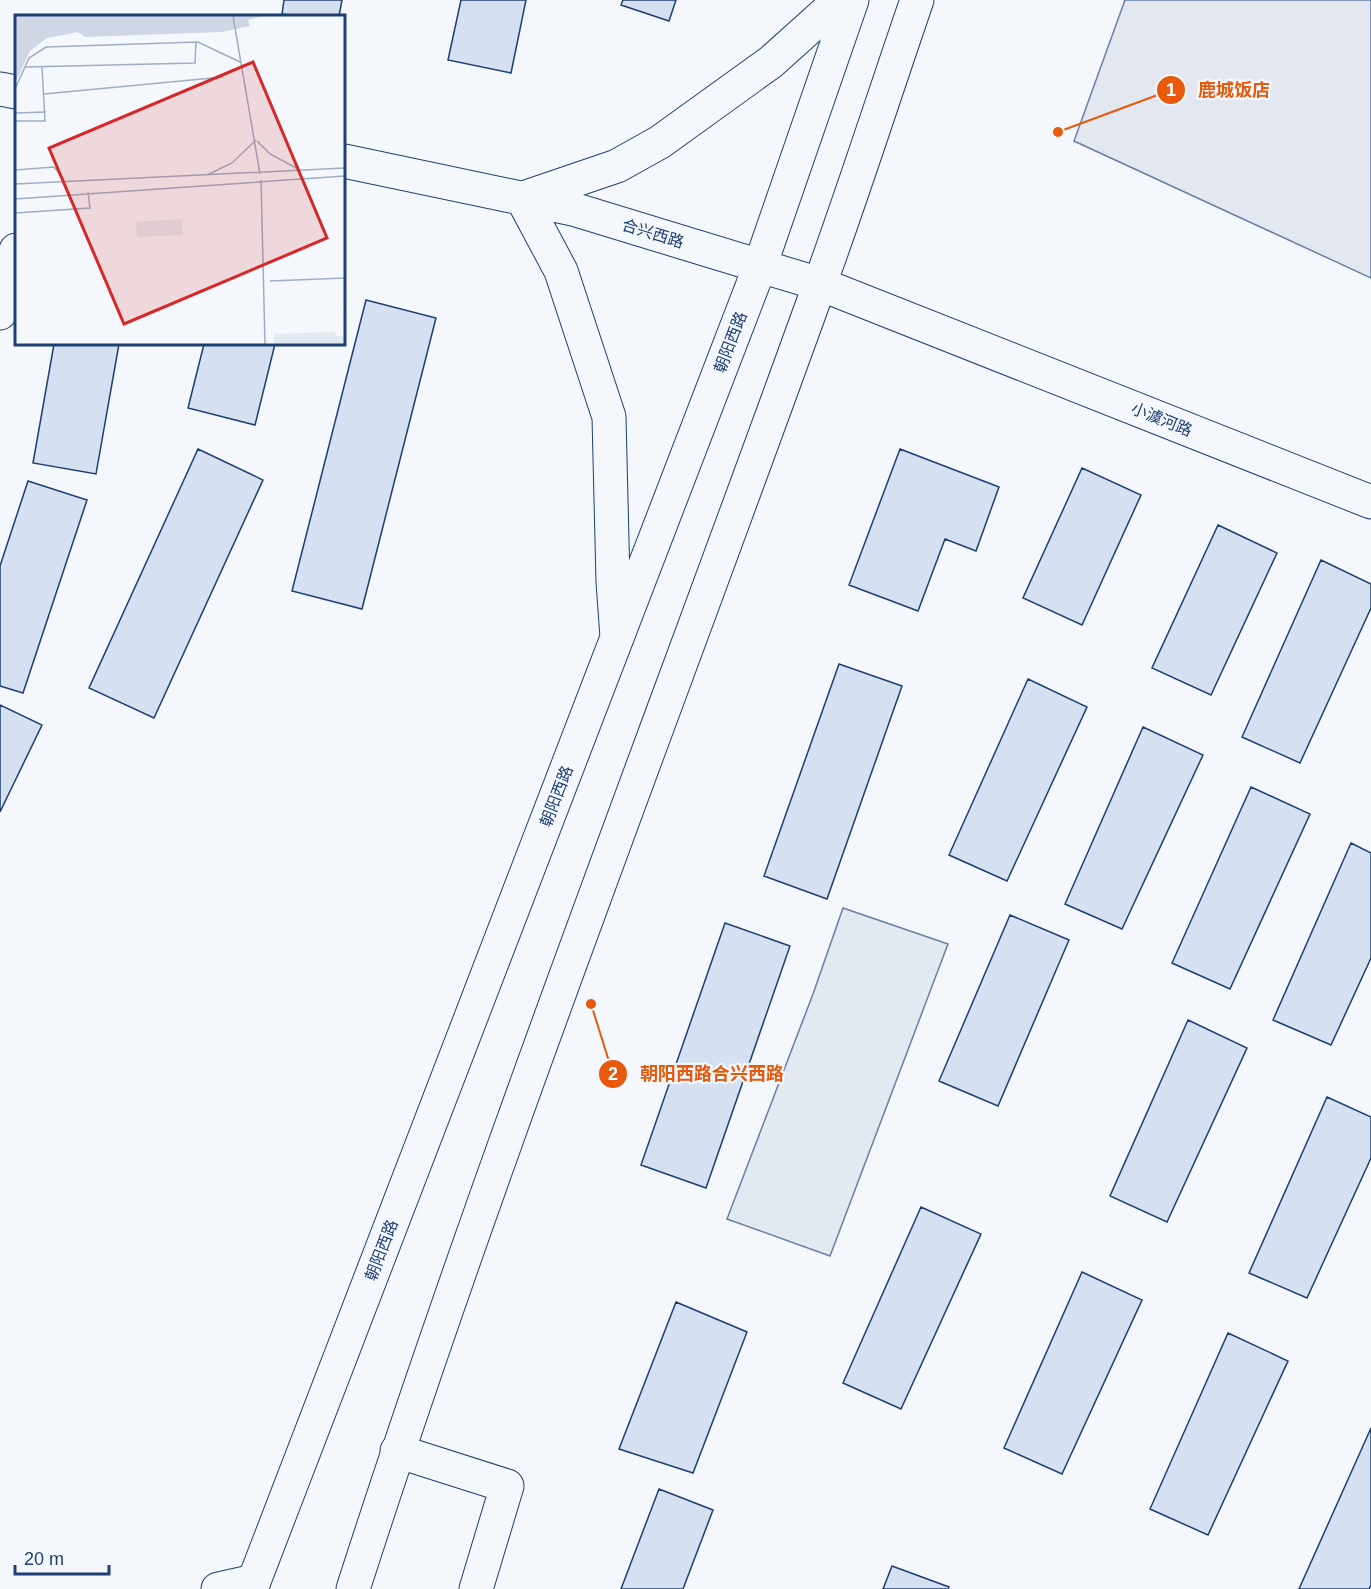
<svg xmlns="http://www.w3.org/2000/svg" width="1371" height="1589" viewBox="0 0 1371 1589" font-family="Helvetica,'Noto Sans SC',sans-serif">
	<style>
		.green { fill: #e3e9f0; stroke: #687fa3; stroke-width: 1.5 }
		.parking { fill: #e3e8f0; stroke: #687fa3; stroke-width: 1.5 }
		.building { fill: #d5e0f0; stroke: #1d3f73; stroke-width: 1.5 }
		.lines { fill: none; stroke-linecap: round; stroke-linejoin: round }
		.minor-casing { stroke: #1d3f73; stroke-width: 35 }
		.major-casing { stroke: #1d3f73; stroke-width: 35 }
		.minor { stroke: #f4f7fb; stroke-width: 33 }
		.major { stroke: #f4f7fb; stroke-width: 33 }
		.labels { text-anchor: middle; stroke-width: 4.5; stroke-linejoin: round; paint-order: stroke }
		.street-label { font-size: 16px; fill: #1d3f73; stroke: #f4f7fb }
		.inset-road { fill: none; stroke: #9eadc5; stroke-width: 1.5 }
		.view { fill: #d62828; fill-opacity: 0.15; stroke: #d62828; stroke-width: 3 }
		.inset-edge { fill: none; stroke: #1d3f73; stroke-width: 3 }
		.leader { fill: none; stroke: #e8590c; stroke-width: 2 }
		.callout-dot { fill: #e8590c; stroke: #f4f7fb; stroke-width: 2 }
		.mark-label { font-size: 18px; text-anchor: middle; font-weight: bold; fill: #fff }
		.callout-label { font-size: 18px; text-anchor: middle; font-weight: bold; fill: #e8590c; stroke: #f4f7fb; stroke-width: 4.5; stroke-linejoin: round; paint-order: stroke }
	</style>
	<rect width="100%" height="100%" fill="#f4f7fb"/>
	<path class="green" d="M843 908 948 944 830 1256 727 1219 813 994Z"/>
	<path class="parking" d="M1125 0H1371V278L1074 141Z"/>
	<path class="building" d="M284 0H342L339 16H297L282 14Z
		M461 0H526L511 73 448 60Z
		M623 0H676L669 21 621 5Z
		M366 300 436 318 362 609 292 591Z
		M54 344H119L96 474 33 463Z
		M204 344H275L255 425 188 408Z
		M198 449 263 480 154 718 89 688Z
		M900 449 999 487 976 551 945 539 918 611 849 585Z
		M1082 468 1141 495 1082 625 1023 598Z
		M28 481 87 500 23 693 0 686V566Z
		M1218 525 1277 553 1211 695 1152 668Z
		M1321 560 1371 584V608L1300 763 1242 737Z
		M839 664 902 686 827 899 764 876Z
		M1028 679 1087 707 1007 881 949 855Z
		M0 705 42 725 0 812Z
		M1143 727 1203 755 1122 929 1065 904Z
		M1251 787 1310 814 1230 989 1172 963Z
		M1351 843 1371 853V958L1331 1045 1273 1020Z
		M1010 915 1069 940 998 1106 939 1081Z
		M725 923 790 946 706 1188 641 1165Z
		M1188 1020 1247 1048 1167 1222 1110 1196Z
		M1327 1097 1371 1117V1158L1307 1298 1249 1273Z
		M921 1207 981 1234 901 1409 843 1383Z
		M1082 1272 1142 1300 1062 1474 1004 1448Z
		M676 1302 747 1332 693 1473 619 1449Z
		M1228 1333 1288 1361 1208 1535 1150 1509Z
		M1371 1428V1585L1369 1589H1299Z
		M659 1489 713 1510 683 1589H621Z
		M892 1566 949 1587 948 1589H883Z"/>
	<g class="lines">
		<g class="minor-casing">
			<path id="minor" d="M0 89 16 92
				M344 161 573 209 760 266
				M522 198 561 271 609 417 613 582 617 637
				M523 198 617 166 660 142 771 62 840 0
				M0 313 16 250
				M397 1451 507 1486 476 1589
				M218 1589 254 1581"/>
		</g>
		<g class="major-casing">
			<path id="major" d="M760 266 820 284 1371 502
				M251 1589 760 266 852 0
				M353 1589C494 1151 662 722 818 289 853 193 884 96 917 0"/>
		</g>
		<use href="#minor" class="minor"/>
		<use href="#major" class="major"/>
	</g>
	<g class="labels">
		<g class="street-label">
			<text transform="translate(653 233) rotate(17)" y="6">合兴西路</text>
			<text transform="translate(730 342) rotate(-69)" y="6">朝阳西路</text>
			<text transform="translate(1162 419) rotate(22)" y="6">小澞河路</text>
			<text transform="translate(556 796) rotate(-69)" y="6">朝阳西路</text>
			<text transform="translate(381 1250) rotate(-69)" y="6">朝阳西路</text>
		</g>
	</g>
	<g transform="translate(15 15)">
		<rect width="330" height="330" fill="#f4f7fb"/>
		<path d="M167 204 168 220 122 222 121 207ZM319 317 322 321H330V329H259V319Z" fill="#e3e9f0"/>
		<path d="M0 1H248L233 5 235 11 207 17 70 22 63 17 32 23 15 36 0 68Z" fill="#cfd7e4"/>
		<path class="inset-road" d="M218 1 245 159M10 52 180 48 181 27M0 74 14 43 31 32 183 27 225 47M29 79 208 62M0 98 31 97M0 106H30L27 52M242 126 255 139 283 154M0 155 39 152 49 165M192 160 217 148 241 125M246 165 250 329M0 169 330 153M0 184 330 161M0 198 75 193 73 177M255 266 330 263"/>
		<path class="view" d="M238 47 312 223 109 309 34 133Z"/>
		<rect width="330" height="330" class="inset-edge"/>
	</g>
	<path class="leader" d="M1058 132L1171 90M591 1004L613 1074"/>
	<g class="callout-dot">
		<circle cx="1058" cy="132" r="6"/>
		<circle cx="591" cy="1004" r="6"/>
		<circle cx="1171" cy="90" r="15"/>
		<circle cx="613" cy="1074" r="15"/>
	</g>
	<g class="mark-label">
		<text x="1171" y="96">1</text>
		<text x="613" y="1080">2</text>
	</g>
	<g class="callout-label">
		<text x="1234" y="96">鹿城饭店</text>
		<text x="712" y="1080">朝阳西路合兴西路</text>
	</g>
	<path d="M15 1565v9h94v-9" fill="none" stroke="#1d3f73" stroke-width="3"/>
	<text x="24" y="1565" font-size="18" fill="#1d3f73" stroke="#f4f7fb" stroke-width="4.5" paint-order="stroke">20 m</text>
</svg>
